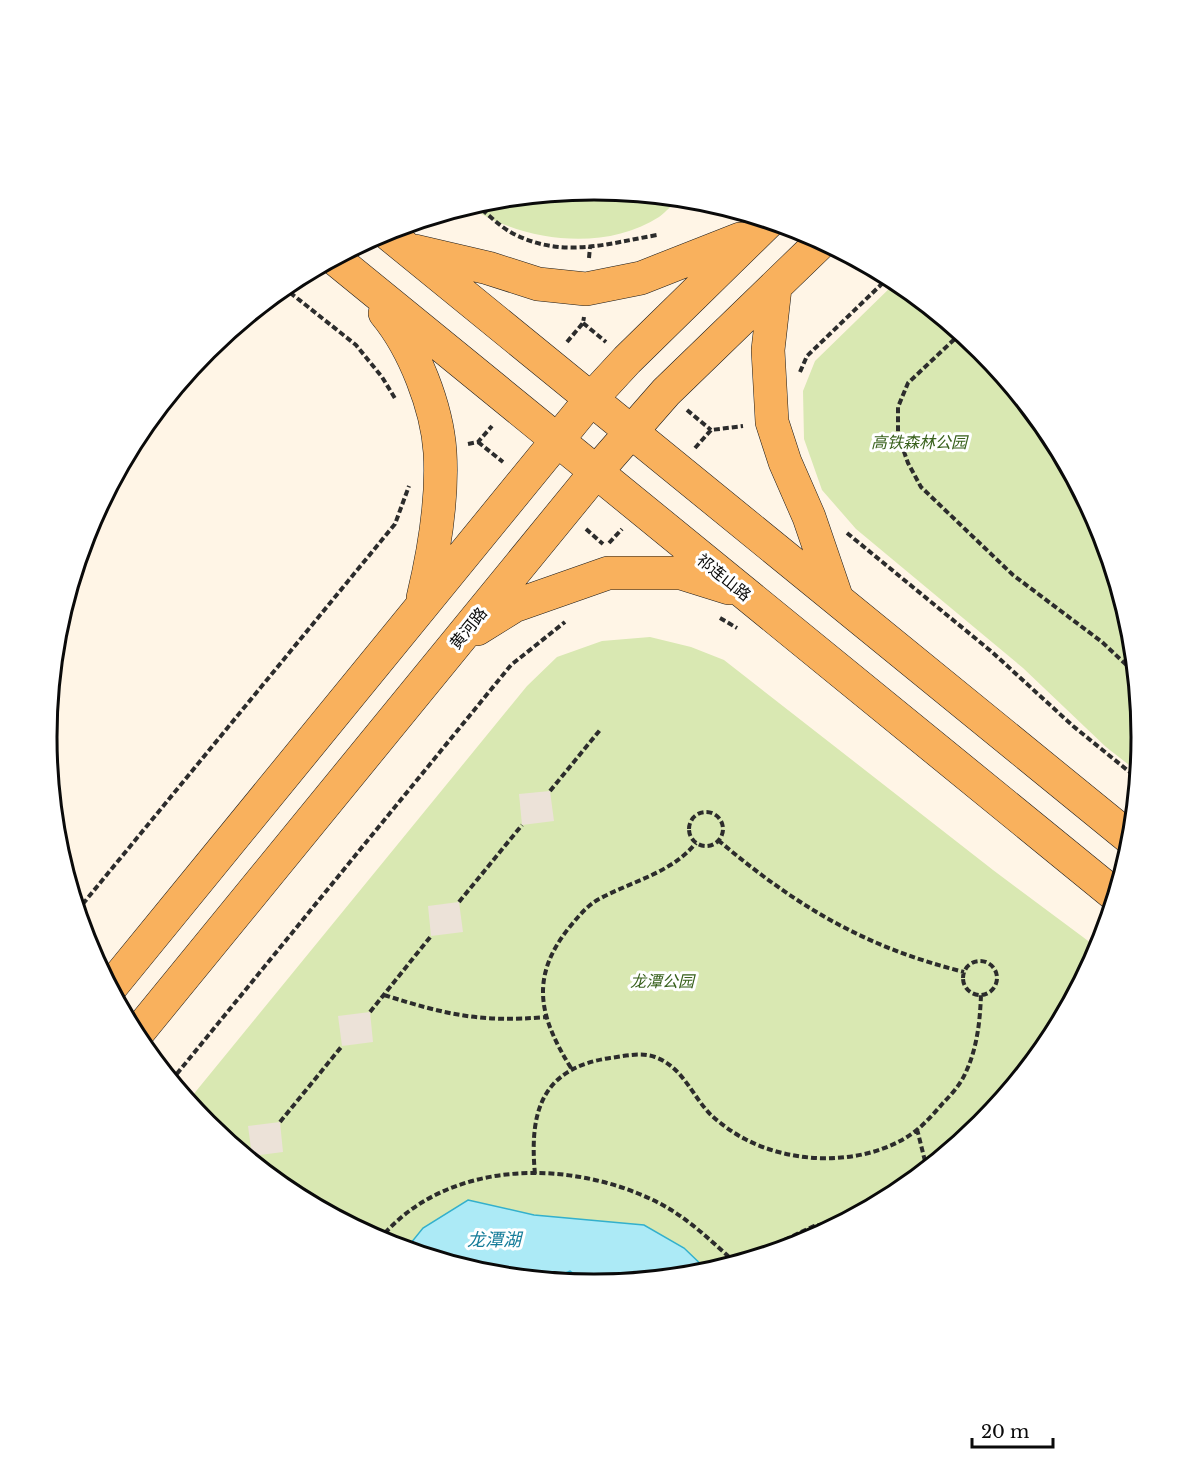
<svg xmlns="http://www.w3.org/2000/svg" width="1188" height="1474" viewBox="0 0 1188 1474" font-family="'Libre Baskerville','Noto Sans SC',serif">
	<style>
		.green { fill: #d9e8b2 }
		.plaza { fill: #ece2d8 }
		.water { fill: #aceaf6; stroke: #33b0cc; stroke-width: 1.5 }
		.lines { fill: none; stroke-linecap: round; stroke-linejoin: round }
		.major-casing { stroke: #1b1b1b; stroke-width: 34 }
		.path { stroke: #2c2c2c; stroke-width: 4; stroke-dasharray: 6 3; stroke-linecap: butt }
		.major { stroke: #f9b15d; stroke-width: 33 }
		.labels { text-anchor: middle; stroke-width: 6; stroke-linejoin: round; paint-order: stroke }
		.park-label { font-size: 16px; font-style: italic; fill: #38601c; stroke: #fff }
		.street-label { font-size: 16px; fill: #0a0a0a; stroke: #fff }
		.water-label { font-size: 18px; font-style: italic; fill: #157c99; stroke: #fff }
		.rim { fill: none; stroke: #0a0a0a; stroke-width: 3 }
	</style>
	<rect width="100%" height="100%" fill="#fff5e6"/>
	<path class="green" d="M594 190 679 198C673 204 666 212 659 217 603 253 521 241 468 206L488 200Z
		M897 281C925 302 957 326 982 351 1088 459 1153 620 1138 772L1106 747 1023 668 856 529 822 490 804 439 803 391 815 361Z
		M650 637 691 647 724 660 993 870 1099 949 1049 1041 981 1124 898 1192 803 1243 700 1274 594 1284 487 1274 384 1243 290 1192 207 1124 188 1101 527 686 557 657 602 641Z"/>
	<path class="plaza" d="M550 791 554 821 522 825 519 794Z
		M459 902 463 932 431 936 428 906Z
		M370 1012 373 1042 342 1046 338 1016Z
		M280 1122 283 1152 252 1156 248 1126Z"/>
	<path class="water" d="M468 1200 534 1215 644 1225 684 1248 709 1272 594 1284 585 1282 570 1271 548 1280 487 1274 406 1249 423 1228Z"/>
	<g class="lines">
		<g class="major-casing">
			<path id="major" d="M385 231 1131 839
				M415 251 488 268 538 284 586 289 641 278 740 239
				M334 258 1115 895
				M775 288 768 350 772 422 785 462 809 517 837 599
				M385 313C414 348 437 407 440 452 443 501 434 552 423 598
				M477 629 514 606 608 573H681L729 588
				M110 988 591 399 627 360 769 221
				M136 1035 596 472 666 392 822 241"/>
		</g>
		<path class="path" d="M475 204C487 213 499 226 512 233 562 259 605 244 657 235
			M589 258 590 247
			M283 287 356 345 382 377 396 400
			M583 323 606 342
			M961 333 908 383 898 407V435L908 463 921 487 1013 575 1102 642 1135 673
			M567 342 583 323 584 317
			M800 372 807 356 889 277
			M687 410 711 430
			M478 442 503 462
			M468 444 478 442 492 426
			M695 448 711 430 743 426
			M586 529 603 544
			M847 533 992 652 1073 726 1137 778
			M609 543 622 529
			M720 618 737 628
			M550 791 600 730
			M689 829a17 17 0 1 1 34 0a17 17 0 1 1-34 0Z
			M718 840C796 906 864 947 964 972
			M459 902 522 825
			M77 911 395 524 409 486
			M963 978a17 17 0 1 1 34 0a17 17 0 1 1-34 0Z
			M384 995C444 1014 481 1023 545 1017
			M370 1012 431 936
			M571 1068C540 1018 529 979 568 929 578 917 587 905 601 898 635 880 671 873 696 843
			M171 1081 511 665 565 622
			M280 1122 342 1046
			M917 1129 927 1169
			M250 1159 252 1156
			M535 1174C529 1111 542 1068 610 1058 625 1056 641 1052 655 1057 683 1067 692 1096 711 1115 721 1124 733 1133 745 1139 792 1164 860 1166 907 1137 920 1129 932 1116 943 1103 951 1095 960 1085 965 1074 977 1049 980 1022 981 995
			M379 1240C445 1159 569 1158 657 1202 687 1217 711 1241 736 1263
			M736 1263 814 1226 849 1219"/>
		<use href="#major" class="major"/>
	</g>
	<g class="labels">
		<g class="park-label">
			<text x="919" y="448">高铁森林公园</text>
			<text x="662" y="987">龙潭公园</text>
		</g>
		<g class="street-label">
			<text transform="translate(724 577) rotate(39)" y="6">祁连山路</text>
			<text transform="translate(468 628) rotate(-51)" y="6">黄河路</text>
		</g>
		<g class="water-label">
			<text x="494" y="1246">龙潭湖</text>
		</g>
	</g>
	<path d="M0 0H1188V1474H0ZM57 737a537 537 0 1 1 1074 0a537 537 0 1 1-1074 0Z" fill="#fff" fill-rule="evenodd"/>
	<path class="rim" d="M57 737a537 537 0 1 1 1074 0a537 537 0 1 1-1074 0Z"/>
	<path d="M972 1438v9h81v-9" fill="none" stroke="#0a0a0a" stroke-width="3"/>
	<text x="981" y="1438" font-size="18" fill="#0a0a0a" stroke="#ffffff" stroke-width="4.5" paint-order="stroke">20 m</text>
</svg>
